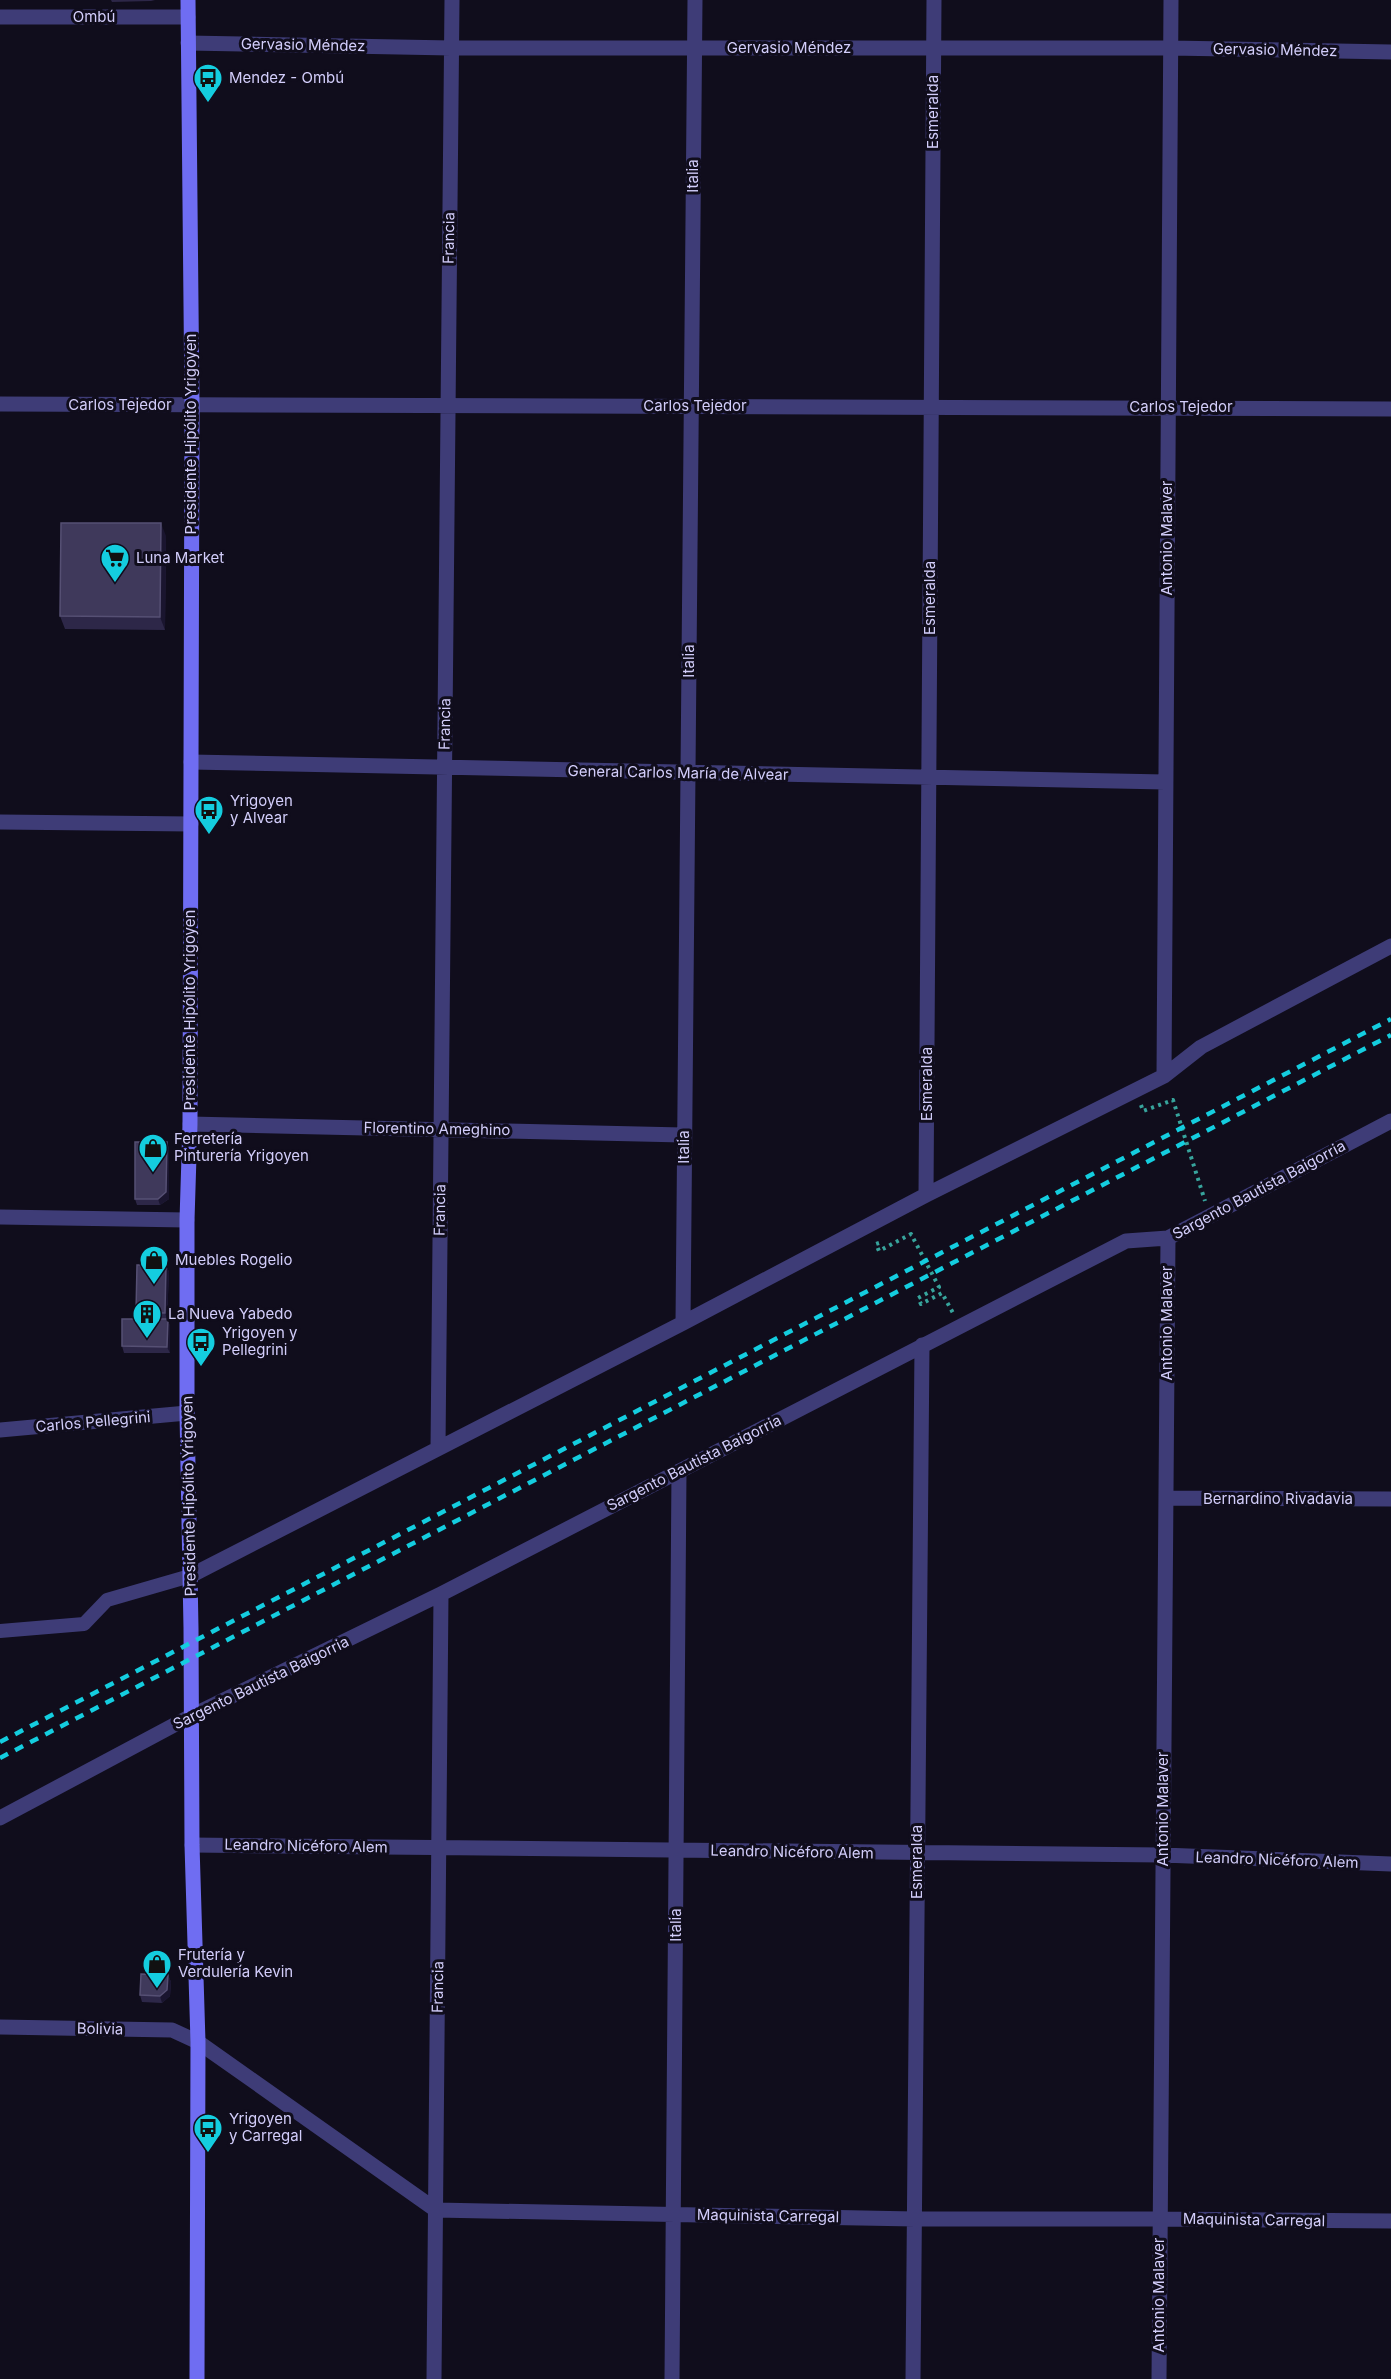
<svg xmlns="http://www.w3.org/2000/svg" width="1391" height="2379" viewBox="0 0 1391 2379" font-family="Inter,sans-serif">
	<style>
		.lines { fill: none; stroke-linecap: round; stroke-linejoin: round }
		.path { stroke: #37a49c; stroke-width: 4; stroke-dasharray: 3 4.5; stroke-linecap: butt }
		.lane { stroke: #3e3c77; stroke-width: 14 }
		.street { stroke: #3e3c77; stroke-width: 15 }
		.secondary { stroke: #6f6df2; stroke-width: 15 }
		.rail { stroke: #14cddf; stroke-width: 4.5; stroke-dasharray: 9 8; stroke-linecap: butt }
		.wall { fill: #2d2748 }
		.shaded-wall { fill: #1a152f }
		.building { fill: #3f395b; stroke: #565074; stroke-width: 1.5 }
		.labels { text-anchor: middle; stroke-width: 6; stroke-linejoin: round; paint-order: stroke }
		.street-label { font-size: 15px; fill: #d2cdfa; stroke: #100d1c }
		.poi-label { font-size: 15px; fill: #d2cdfa; stroke: #100d1c; text-anchor: start }
	</style>
	<rect width="100%" height="100%" fill="#100d1c"/>
	<g class="lines">
		<path class="path" d="M1141 1105 1143 1111 1173 1100 1205 1201
			M879 1243 876 1244 879 1251 911 1234 939 1287 918 1298 921 1304 942 1293 953 1313"/>
		<path class="lane" d="M0 1631 84 1624 107 1600 190 1576"/>
		<path class="street" d="M0 17H188
			M188 43 451 48H1170L1391 52
			M0 404 1391 409
			M191 762 1165 782
			M0 822 191 824
			M1164 1076 1171 0
			M190 1124 683 1135
			M926 1195 934 0
			M0 1217 187 1220
			M683 1323 695 0
			M0 1430 187 1413
			M438 1448 452 0
			M1166 1498 1391 1499
			M190 1576 683 1323 926 1195 1164 1076 1201 1047 1391 946
			M0 1818 191 1716 441 1594 1126 1241 1168 1238 1391 1121
			M192 1845 1163 1855 1391 1864
			M0 2027 172 2030 198 2042 436 2210 915 2219H1160L1391 2221
			M434 2379 441 1594
			M672 2379 679 1471
			M913 2379 922 1345
			M1159 2379 1168 1238"/>
		<path class="secondary" d="M188 0 192 406 190 1124 187 1220V1413L191 1628 192 1845 198 2042 197 2379"/>
		<path class="rail" d="M0 1742 1391 1019
			M0 1758 1391 1035"/>
	</g>
	<path class="wall" d="M111 0H155L151 1 112 2Z
		M166 536 165 630 65 629 60 616Z
		M167 1142 169 1149V1199L160 1205H137L135 1199Z
		M166 1265 169 1272 167 1319 170 1326V1353H124L122 1346 139 1318 136 1312Z
		M168 1975 171 1982 170 1996 162 2003 142 2002 140 1995Z"/>
	<path class="shaded-wall" d="M161 523 166 536 165 630 160 617Z
		M167 1142 169 1149V1199L160 1205 158 1199Z
		M166 1265 169 1272 167 1319 165 1313Z
		M168 1319 170 1326V1353L167 1347Z
		M168 1975 171 1982 170 1996 162 2003 160 1996Z"/>
	<path class="building" d="M61 523H161L160 617 60 616Z
		M135 1142H167L166 1192 158 1199H135Z
		M137 1265H166L165 1313 136 1312Z
		M122 1319H168L167 1347 122 1346Z
		M141 1974 168 1975 167 1990 160 1996 140 1995Z"/>
	<defs>
		<g id="bus-pin" transform="scale(1.5)"><path d="M0 17L-7.5 6A9.5 9.5 0 1 1 7.5 6Z" fill="#14cddf" stroke="#100d1c"/><path d="M-5-6H5V4H4V6H2V4H-2V6H-4V4H-5ZM-3.5-4V0h7V-4ZM-3.5 1.2v1.5H-2V1.2ZM2 1.2v1.5H3.5V1.2Z" fill="#111"/></g>
		<g id="supermarket-pin" transform="scale(1.5)"><path d="M0 17L-7.5 6A9.5 9.5 0 1 1 7.5 6Z" fill="#14cddf" stroke="#100d1c"/><path d="M-6-5.5h2.5l.6 2H6L4.5 2H-2.5L-4.4-4H-6ZM-1.5 3.2a1.3 1.3 0 1 0 .1 0ZM3 3.2a1.3 1.3 0 1 0 .1 0Z" fill="#111"/></g>
		<g id="shop-pin" transform="scale(1.5)"><path d="M0 17L-7.5 6A9.5 9.5 0 1 1 7.5 6Z" fill="#14cddf" stroke="#100d1c"/><path d="M-5-2.5h2.3a2.7 3.5 0 0 1 5.4 0H5L5.5 6h-11ZM-1.5-2.5h3a1.5 2.3 0 0 0-3 0Z" fill="#111"/></g>
		<g id="building-pin" transform="scale(1.5)"><path d="M0 17L-7.5 6A9.5 9.5 0 1 1 7.5 6Z" fill="#14cddf" stroke="#100d1c"/><path d="M-4-6H4V6H1V3H-1V6H-4ZM-2.5-4.3h1.7v1.8h-1.7ZM.8-4.3h1.7v1.8H.8ZM-2.5-1h1.7V.8h-1.7ZM.8-1h1.7V.8H.8Z" fill="#111"/></g>
	</defs>
	<g fill-rule="evenodd">
		<use href="#bus-pin" x="208" y="78"/>
		<use href="#supermarket-pin" x="115" y="558"/>
		<use href="#bus-pin" x="209" y="810"/>
		<use href="#shop-pin" x="153" y="1148"/>
		<use href="#shop-pin" x="154" y="1260"/>
		<use href="#building-pin" x="147" y="1314"/>
		<use href="#bus-pin" x="201" y="1342"/>
		<use href="#shop-pin" x="157" y="1964"/>
		<use href="#bus-pin" x="208" y="2128"/>
	</g>
	<g class="labels">
		<g class="street-label">
			<text x="94" y="22">Ombú</text>
			<text transform="translate(303 45) rotate(1)" y="5">Gervasio Méndez</text>
			<text x="789" y="53">Gervasio Méndez</text>
			<text transform="translate(1275 50) rotate(1)" y="5">Gervasio Méndez</text>
			<text transform="translate(933 112) rotate(-90)" y="5">Esmeralda</text>
			<text transform="translate(693 176) rotate(-90)" y="5">Italia</text>
			<text transform="translate(449 238) rotate(-89)" y="5">Francia</text>
			<text x="120" y="410">Carlos Tejedor</text>
			<text x="695" y="411">Carlos Tejedor</text>
			<text x="1181" y="412">Carlos Tejedor</text>
			<text transform="translate(191 434) rotate(-90)" y="5">Presidente Hipólito Yrigoyen</text>
			<text transform="translate(1167 538) rotate(-90)" y="5">Antonio Malaver</text>
			<text transform="translate(930 598) rotate(-90)" y="5">Esmeralda</text>
			<text transform="translate(689 661) rotate(-90)" y="5">Italia</text>
			<text transform="translate(445 724) rotate(-89)" y="5">Francia</text>
			<text transform="translate(678 773) rotate(1)" y="5">General Carlos María de Alvear</text>
			<text transform="translate(190 1010) rotate(-90)" y="5">Presidente Hipólito Yrigoyen</text>
			<text transform="translate(927 1084) rotate(-90)" y="5">Esmeralda</text>
			<text transform="translate(437 1129) rotate(1)" y="5">Florentino Ameghino</text>
			<text transform="translate(684 1147) rotate(-90)" y="5">Italia</text>
			<text transform="translate(1259 1190) rotate(-28)" y="5">Sargento Bautista Baigorria</text>
			<text transform="translate(440 1210) rotate(-89)" y="5">Francia</text>
			<text transform="translate(1167 1323) rotate(-90)" y="5">Antonio Malaver</text>
			<text transform="translate(93 1422) rotate(-5)" y="5">Carlos Pellegrini</text>
			<text transform="translate(694 1463) rotate(-27)" y="5">Sargento Bautista Baigorria</text>
			<text transform="translate(189 1496) rotate(-91)" y="5">Presidente Hipólito Yrigoyen</text>
			<text x="1278" y="1504">Bernardino Rivadavia</text>
			<text transform="translate(261 1683) rotate(-26)" y="5">Sargento Bautista Baigorria</text>
			<text transform="translate(1163 1809) rotate(-90)" y="5">Antonio Malaver</text>
			<text transform="translate(306 1846) rotate(1)" y="5">Leandro Nicéforo Alem</text>
			<text transform="translate(792 1852) rotate(1)" y="5">Leandro Nicéforo Alem</text>
			<text transform="translate(1277 1860) rotate(2)" y="5">Leandro Nicéforo Alem</text>
			<text transform="translate(917 1862) rotate(-90)" y="5">Esmeralda</text>
			<text transform="translate(676 1925) rotate(-90)" y="5">Italia</text>
			<text transform="translate(438 1987) rotate(-89)" y="5">Francia</text>
			<text transform="translate(100 2029) rotate(1)" y="5">Bolivia</text>
			<text transform="translate(768 2216) rotate(1)" y="5">Maquinista Carregal</text>
			<text transform="translate(1254 2220) rotate(1)" y="5">Maquinista Carregal</text>
			<text transform="translate(1159 2295) rotate(-90)" y="5">Antonio Malaver</text>
		</g>
		<g class="poi-label">
			<text x="229" y="83">Mendez - Ombú</text>
			<text x="136" y="563">Luna Market</text>
			<text x="230" y="806">Yrigoyen<tspan x="230" dy="17">y Alvear</tspan></text>
			<text x="174" y="1144">Ferretería<tspan x="174" dy="17">Pinturería Yrigoyen</tspan></text>
			<text x="175" y="1265">Muebles Rogelio</text>
			<text x="168" y="1319">La Nueva Yabedo</text>
			<text x="222" y="1338">Yrigoyen y<tspan x="222" dy="17">Pellegrini</tspan></text>
			<text x="178" y="1960">Frutería y<tspan x="178" dy="17">Verdulería Kevin</tspan></text>
			<text x="229" y="2124">Yrigoyen<tspan x="229" dy="17">y Carregal</tspan></text>
		</g>
	</g>
</svg>
